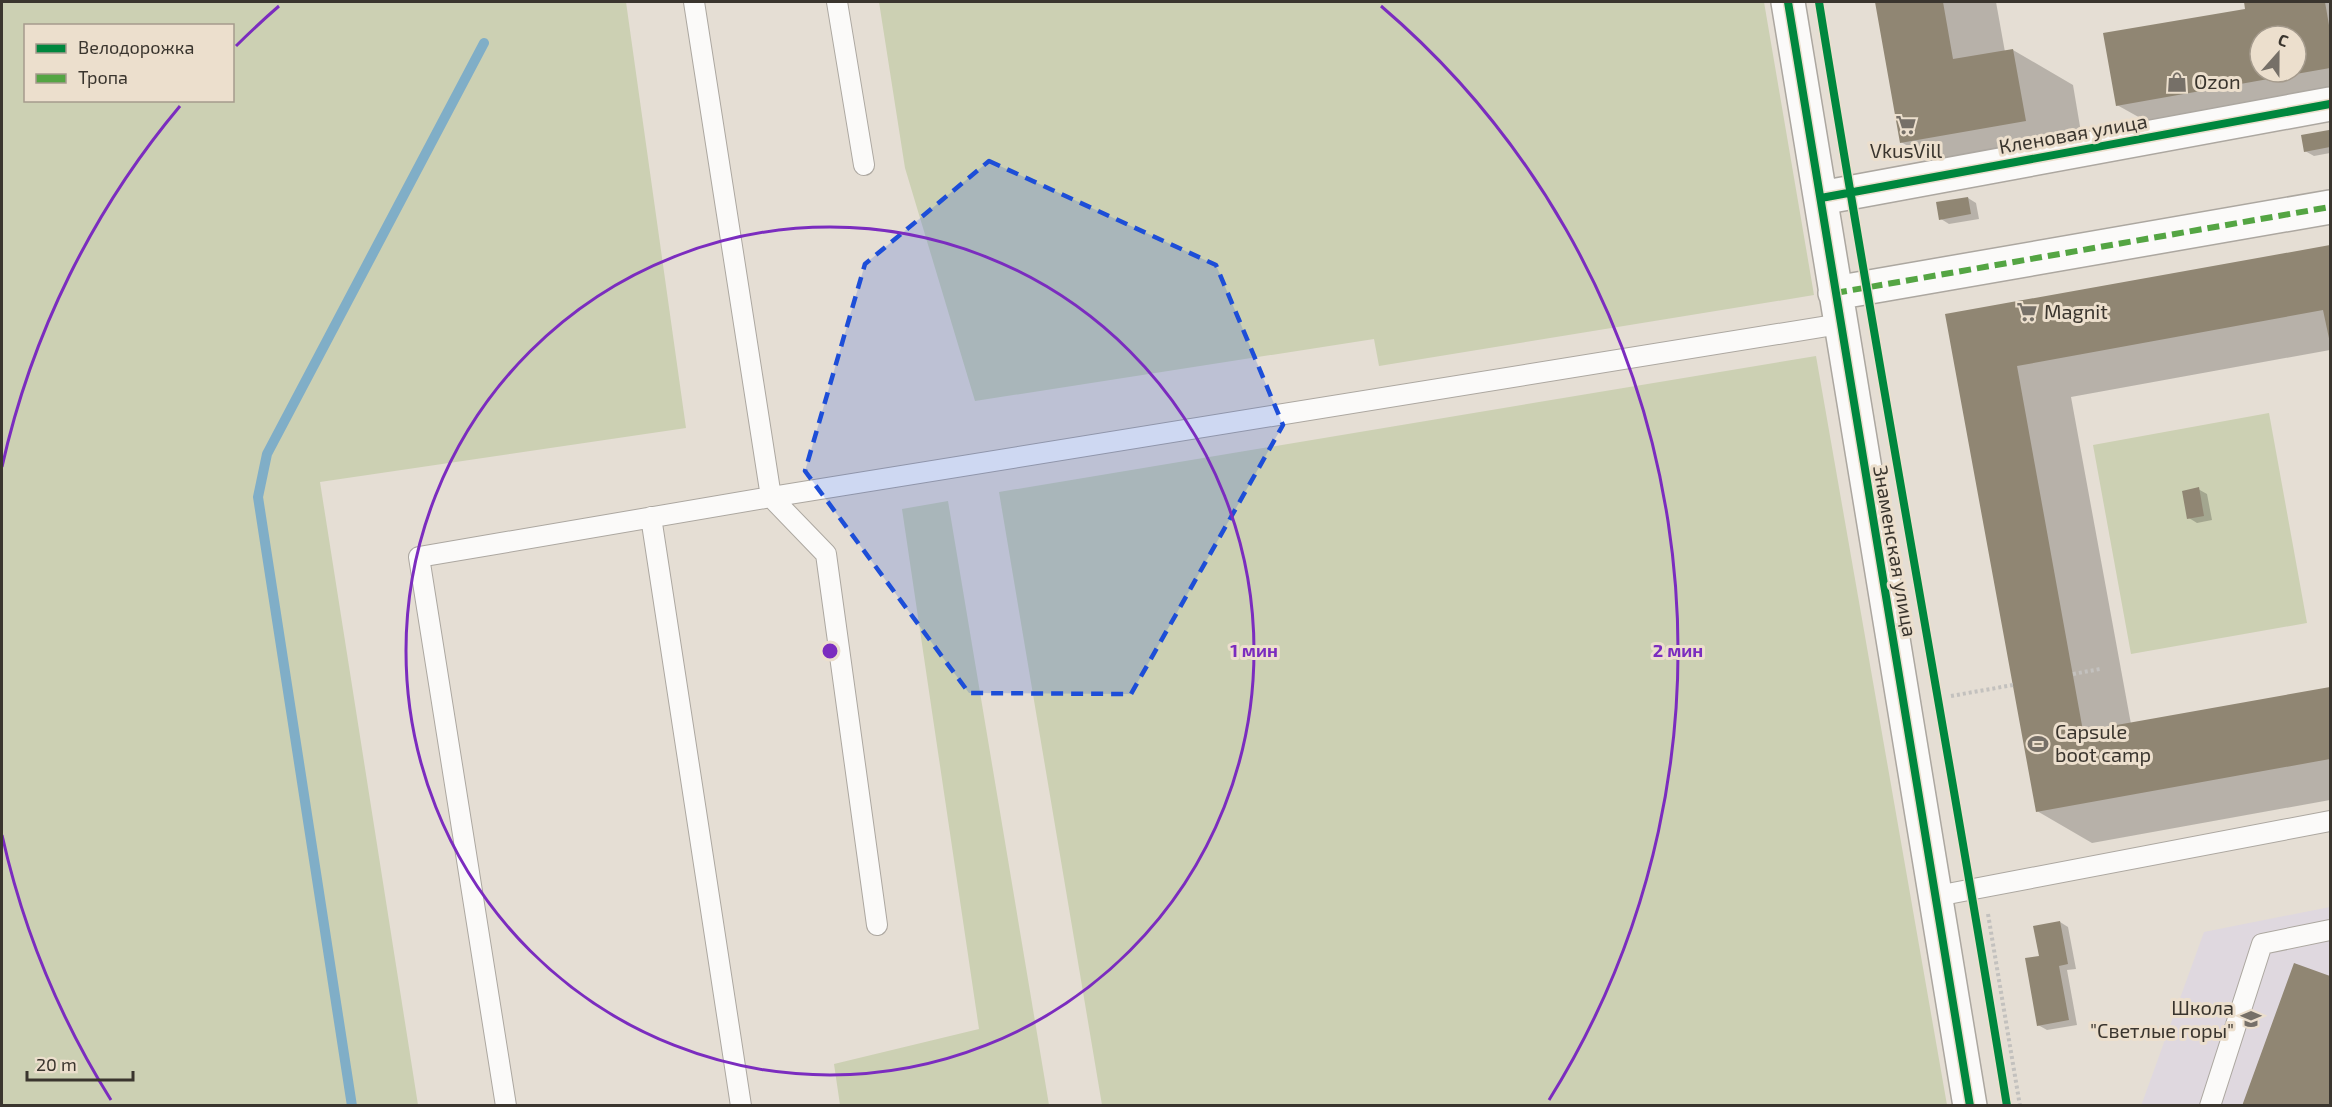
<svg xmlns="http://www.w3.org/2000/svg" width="2332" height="1107" viewBox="0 0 2332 1107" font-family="'Exo 2',sans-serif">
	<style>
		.education { fill: #dfd8df }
		.green { fill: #ccd0b3; fill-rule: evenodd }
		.shadow { fill: #0003; fill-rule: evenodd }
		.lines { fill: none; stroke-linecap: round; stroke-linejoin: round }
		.stream { stroke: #80aec7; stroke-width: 10 }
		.building { fill: #908673; fill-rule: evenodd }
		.service-casing { stroke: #aca7a0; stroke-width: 22 }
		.minor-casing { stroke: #aca7a0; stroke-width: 36 }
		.path { stroke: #c3c1be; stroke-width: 4; stroke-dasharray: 3 3; stroke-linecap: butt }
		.service { stroke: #fbfaf9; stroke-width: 20 }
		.minor { stroke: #fbfaf9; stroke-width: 33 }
		.quiet { stroke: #54a543; stroke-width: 6; stroke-dasharray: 12 6; stroke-linecap: butt }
		.cycleway-casing { stroke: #ecdfcd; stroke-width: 11 }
		.cycleway { stroke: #00873e; stroke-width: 8 }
		.marked { fill: #1d4ed8; fill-opacity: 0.2; stroke: #1d4ed8; stroke-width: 4.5; stroke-dasharray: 12 8; stroke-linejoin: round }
		.ring { fill: none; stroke: #7b2cbf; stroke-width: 3 }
		.labels { text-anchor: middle; stroke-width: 6; stroke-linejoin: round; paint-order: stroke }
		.poi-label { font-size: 20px; fill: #3a352e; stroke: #ecdfcd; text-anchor: start }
		.street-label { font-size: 20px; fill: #3a352e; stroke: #ecdfcd }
		.centre { fill: #7b2cbf; stroke: #ecdfcd; stroke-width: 3 }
		.ring-label { font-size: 18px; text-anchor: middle; font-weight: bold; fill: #7b2cbf; stroke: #ecdfcd; stroke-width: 6; stroke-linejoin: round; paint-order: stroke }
	</style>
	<rect width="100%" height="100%" fill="#e5ded4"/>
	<path class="education" d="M2330 907V1105L2141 1106 2204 932Z"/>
	<path class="green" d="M2 2H626L686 428 320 482 418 1105H2ZM26 26H232V100H26Z
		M879 2H1764L1814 295 1379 366 1374 339 975 401 905 168Z
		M1816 356 1947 1105H1102L999 492Z
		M2269 413 2307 623 2131 654 2093 445Z
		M948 501 1049 1105H840L834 1064 979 1029 902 509Z"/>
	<path class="shadow" d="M1876 2H1996L2005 52 2013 50 2073 85 2085 156 1962 177 1901 142Z
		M2246 2H2330V113L2178 139 2117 105 2247 10ZM2260 36H2296V72H2260Z
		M2329 131 2330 153 2314 156 2305 151Z
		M1968 198 1976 203 1979 219 1949 224 1941 219Z
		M2330 246V350L2071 397 2131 724 2330 688V800L2092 843 2037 811 1947 316Z
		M2198 489 2207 494 2212 520 2197 523 2189 518Z
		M2060 922 2068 927 2076 969 2067 970 2077 1025 2047 1030 2038 1025Z
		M2295 965 2330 978V1106H2244Z"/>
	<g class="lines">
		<path class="stream" d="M352 1106 258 497 267 454 484 43"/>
	</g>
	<path class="building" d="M1875 2H1943L1953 59 2013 49 2026 121 1900 143Z
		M2244 2H2325L2330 31V68L2116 106 2103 33 2245 9ZM2260 36H2296V72H2260Z
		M2329 130 2330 147 2304 152 2301 135Z
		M1968 197 1971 214 1939 220 1936 202Z
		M2330 245V343L2323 310 2017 366 2083 731 2330 687V759L2036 812 1945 314Z
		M2199 487 2204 516 2187 519 2182 491Z
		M2060 921 2068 964 2059 966 2069 1020 2037 1026 2025 958 2039 956 2033 926Z
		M2294 963 2330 976V1106H2242Z"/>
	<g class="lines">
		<g class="service-casing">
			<path id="service" d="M694 2 771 497 826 554 877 925
				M837 2 864 165
				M651 517 741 1106
				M1937 896 2330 821
				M506 1106 419 557 771 497 1840 324
				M2210 1106 2262 944 2330 930"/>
		</g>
		<g class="minor-casing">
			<path id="minor" d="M1788 2 1970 1106
				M1821 198 2330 104
				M1835 293 2330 207"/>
		</g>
		<path class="path" d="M2073 674 2100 669
			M1951 696 2013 685
			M1988 914 2020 1106"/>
		<use href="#service" class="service"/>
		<use href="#minor" class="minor"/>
		<path class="quiet" d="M1835 293 2330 207"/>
		<g class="cycleway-casing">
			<path id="cycleway" d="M1788 2 1970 1106
				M1819 2C1878 370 1947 737 2007 1106
				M1821 198 2330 104"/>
		</g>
		<use href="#cycleway" class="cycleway"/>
	</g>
	<path class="marked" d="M989 161 1216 265 1283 425 1131 694 969 693 805 471 865 264Z"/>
	<g class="ring">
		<circle cx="830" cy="651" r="424"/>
		<path d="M111 1100A848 848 0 0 1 2 835M2 467A848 848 0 0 1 180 106M236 46A848 848 0 0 1 279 6M1381 6A848 848 0 0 1 1549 1100"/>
	</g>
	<defs>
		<g id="shop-bare" transform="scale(1.62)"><path d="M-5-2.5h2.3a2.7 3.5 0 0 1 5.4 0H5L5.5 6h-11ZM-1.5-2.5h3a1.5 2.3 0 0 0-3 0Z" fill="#767068" stroke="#ecdfcd" stroke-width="2.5" paint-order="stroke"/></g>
		<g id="supermarket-bare" transform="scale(1.62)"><path d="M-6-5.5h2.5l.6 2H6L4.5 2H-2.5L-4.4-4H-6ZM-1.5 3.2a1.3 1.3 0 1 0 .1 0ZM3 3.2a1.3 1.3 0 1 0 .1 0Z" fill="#767068" stroke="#ecdfcd" stroke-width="2.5" paint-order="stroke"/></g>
		<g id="stadium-bare" transform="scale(1.62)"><path d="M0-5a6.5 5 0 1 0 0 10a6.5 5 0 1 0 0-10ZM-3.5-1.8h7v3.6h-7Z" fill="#767068" stroke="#ecdfcd" stroke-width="2.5" paint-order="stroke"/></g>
		<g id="school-bare" transform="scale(1.62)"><path d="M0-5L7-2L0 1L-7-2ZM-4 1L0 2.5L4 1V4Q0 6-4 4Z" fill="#767068" stroke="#ecdfcd" stroke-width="2.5" paint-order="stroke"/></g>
	</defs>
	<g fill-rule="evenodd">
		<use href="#shop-bare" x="2177" y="82"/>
		<use href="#supermarket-bare" x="1906" y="125"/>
		<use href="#supermarket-bare" x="2027" y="312"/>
		<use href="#stadium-bare" x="2038" y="744"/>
		<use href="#school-bare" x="2251" y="1019"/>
	</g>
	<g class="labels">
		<g class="poi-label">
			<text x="2194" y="89">Ozon</text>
			<text x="1906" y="158" text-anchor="middle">VkusVill</text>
			<text x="2044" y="319">Magnit</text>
			<text x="2055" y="739">Capsule<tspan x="2055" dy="23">boot camp</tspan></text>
			<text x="2234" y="1015" text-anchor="end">Школа<tspan x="2234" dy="23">"Светлые горы"</tspan></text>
		</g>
		<g class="street-label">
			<text transform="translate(2073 134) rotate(-10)" y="7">Кленовая улица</text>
			<text transform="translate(1895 551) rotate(80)" y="7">Знаменская улица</text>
		</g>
	</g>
	<circle cx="830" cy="651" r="9" class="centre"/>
	<g class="ring-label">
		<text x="1254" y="657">1 мин</text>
		<text x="1678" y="657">2 мин</text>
	</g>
	<rect width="2332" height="1107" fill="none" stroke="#3a352e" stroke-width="6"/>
	<rect x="24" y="24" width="210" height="78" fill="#ecdfcd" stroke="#a59b8d" stroke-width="1.5"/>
	<rect x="36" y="44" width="30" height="9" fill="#00873e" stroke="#a59b8d" stroke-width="1.5"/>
	<text x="78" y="54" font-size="18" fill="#3a352e">Велодорожка</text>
	<rect x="36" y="74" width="30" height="9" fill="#54a543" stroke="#a59b8d" stroke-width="1.5"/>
	<text x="78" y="84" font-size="18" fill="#3a352e">Тропа</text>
	<g transform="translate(2278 54) rotate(21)"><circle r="28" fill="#ecdfcd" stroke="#a59b8d" stroke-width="1.5"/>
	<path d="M0-4.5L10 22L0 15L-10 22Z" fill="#767068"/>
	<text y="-9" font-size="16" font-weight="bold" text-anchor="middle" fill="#3a352e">С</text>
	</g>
	<path d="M27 1071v9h106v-9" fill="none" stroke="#3a352e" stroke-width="3"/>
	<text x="36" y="1071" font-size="18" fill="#3a352e" stroke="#ecdfcd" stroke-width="4.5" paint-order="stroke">20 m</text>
</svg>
